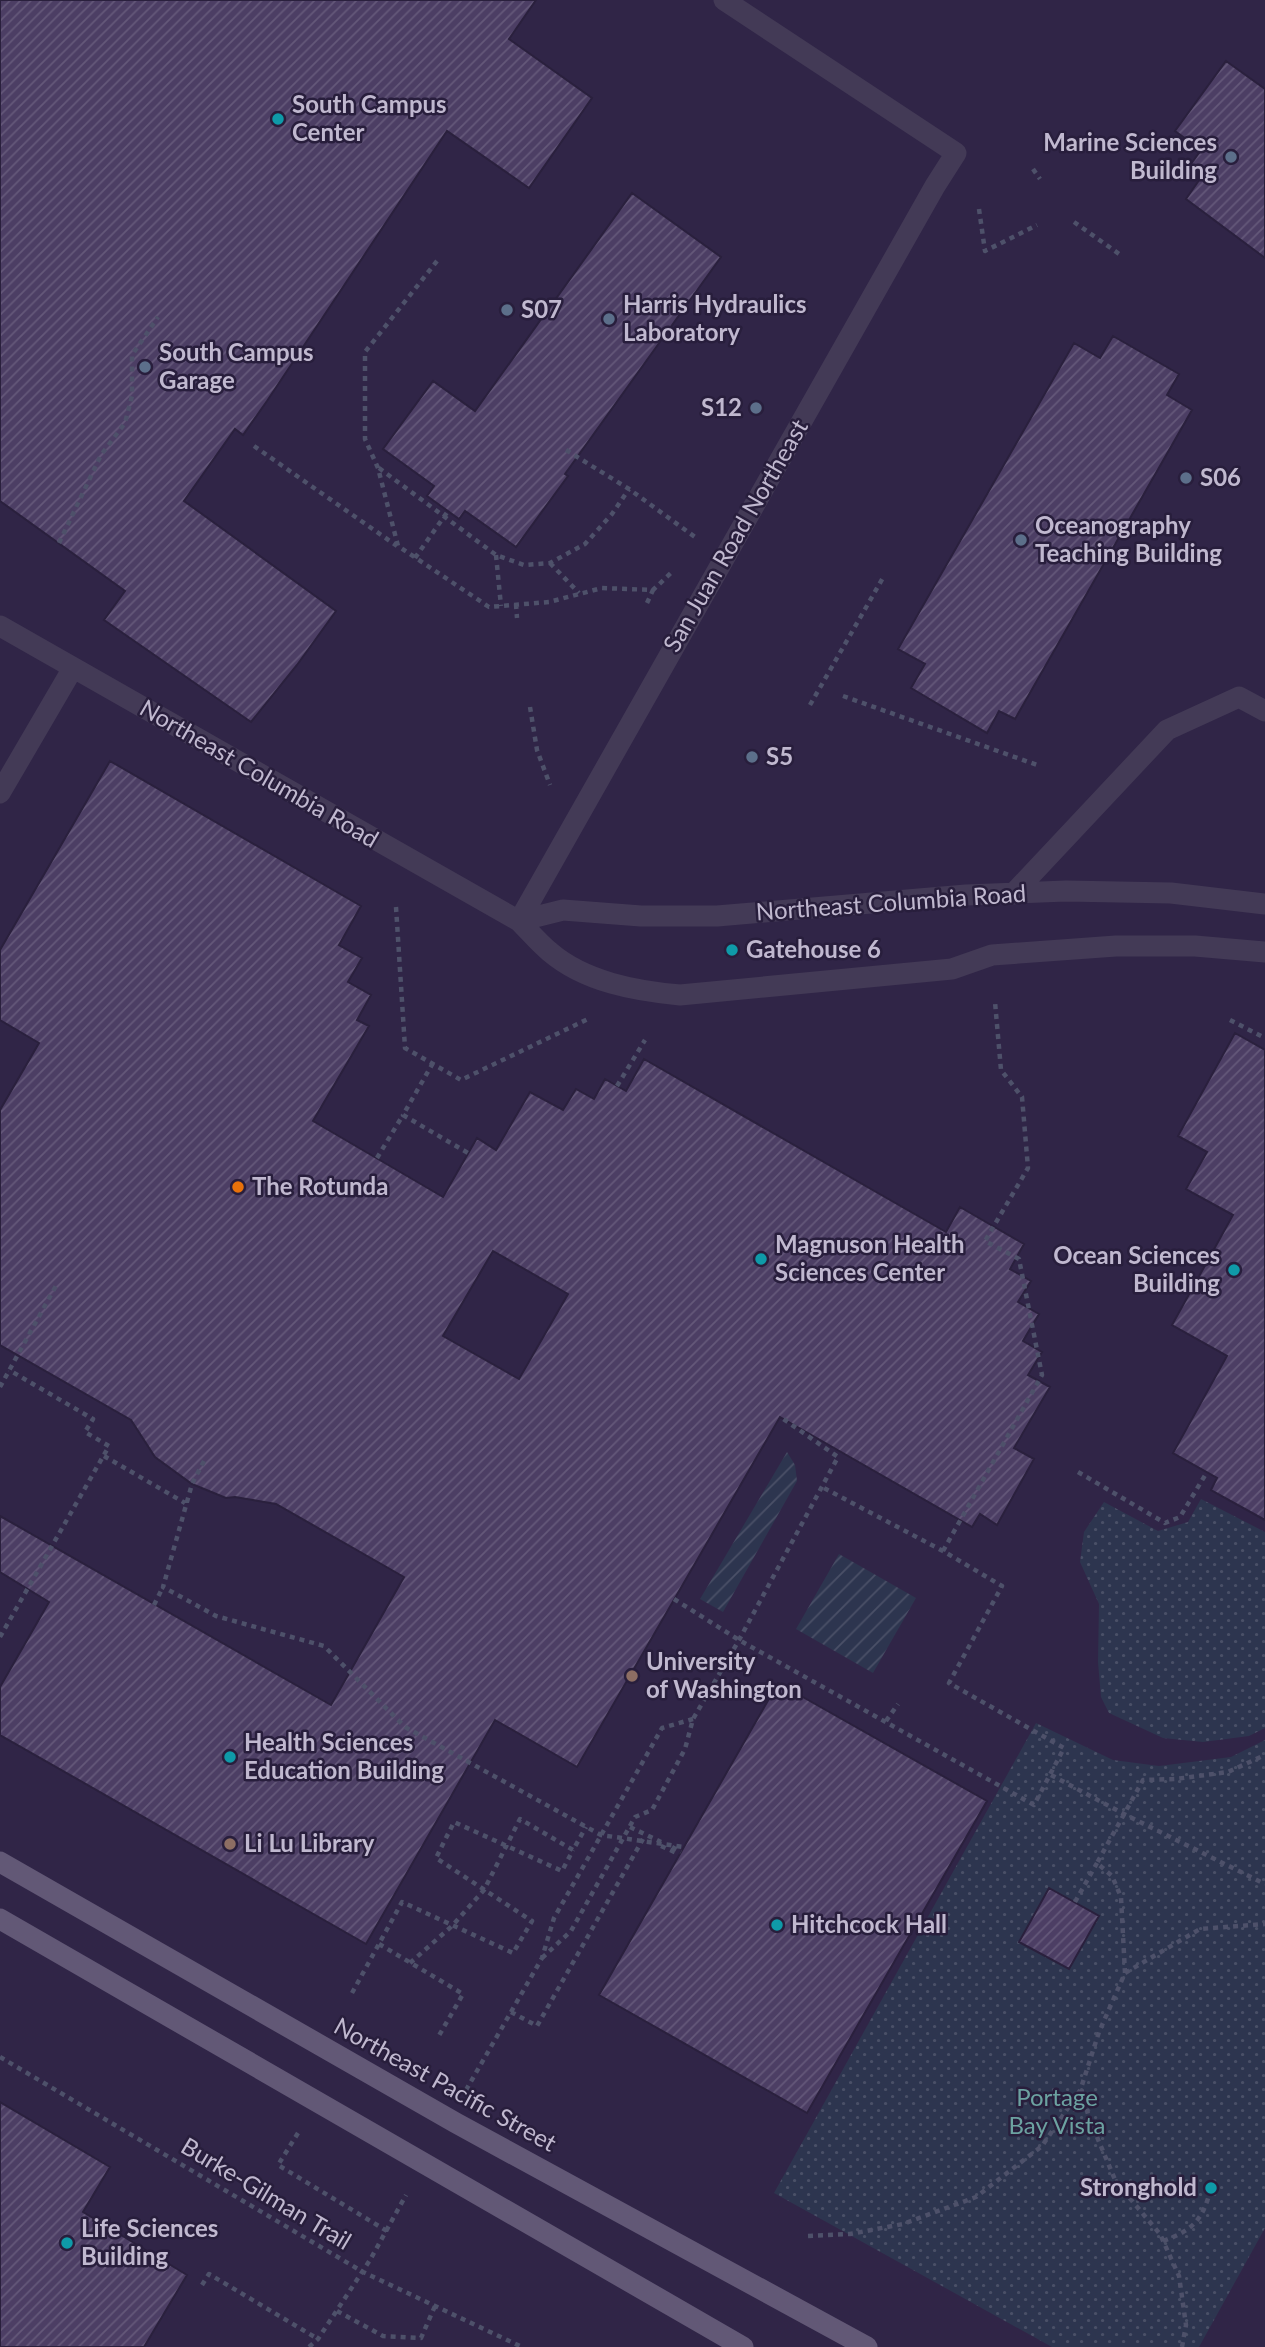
<svg xmlns="http://www.w3.org/2000/svg" width="1265" height="2347" viewBox="0 0 1265 2347" font-family="Lato,sans-serif">
	<style>
		.grass { fill: url(#grass-dots) }
		.garden { fill: url(#garden-furrows) }
		.building { fill: url(#building-hatch); stroke: #2a203d; stroke-width: 2; fill-rule: evenodd }
		.lines { fill: none; stroke-linecap: round; stroke-linejoin: round }
		.path { stroke: #4e516a; stroke-width: 4.5; stroke-dasharray: 5 5; stroke-linecap: butt }
		.minor { stroke: #433a56; stroke-width: 21 }
		.major { stroke: #625876; stroke-width: 21 }
		.culture-dot { fill: #0f9aa8; stroke: #281e3c; stroke-width: 2.5 }
		.service-dot { fill: #5c6f8a; stroke: #281e3c; stroke-width: 2.5 }
		.food-dot { fill: #e8710a; stroke: #281e3c; stroke-width: 2.5 }
		.education-dot { fill: #8d6e63; stroke: #281e3c; stroke-width: 2.5 }
		.labels { text-anchor: middle; stroke-width: 5; stroke-linejoin: round; paint-order: stroke }
		.poi-label { font-size: 24px; font-weight: bold; fill: #c0b8cf; stroke: #281e3c; text-anchor: start }
		.street-label { font-size: 24px; fill: #c0b8cf; stroke: #281e3c }
		.park-label { font-size: 24px; fill: #6ca2a1; stroke: #281e3c }
	</style>
	<defs>
		<pattern id="grass-dots" width="8" height="8" patternUnits="userSpaceOnUse" patternTransform="scale(1.75)"><rect width="8" height="8" fill="#2d354f"/><path d="M2 2h.1M6 6h.1" fill="none" stroke="#4a5067" stroke-width="1.8" stroke-linecap="round"/></pattern>
		<pattern id="garden-furrows" width="10" height="10" patternUnits="userSpaceOnUse" patternTransform="scale(1.75)"><rect width="10" height="10" fill="#2d354f"/><path d="M-1 1l2-2M0 10L10 0M9 11l2-2" fill="none" stroke="#4a5067"/></pattern>
		<pattern id="building-hatch" width="6" height="6" patternUnits="userSpaceOnUse" patternTransform="scale(1.75)"><rect width="6" height="6" fill="#4c3e64"/><path d="M-1 1l2-2M0 6l6-6M5 7l2-2" fill="none" stroke="#645879"/></pattern>
	</defs>
	<rect width="100%" height="100%" fill="#302547"/>
	<path class="grass" d="M1201 1499 1265 1532V1728L1249 1736 1203 1742 1163 1738 1109 1713 1101 1697 1098 1662 1099 1604 1080 1562 1084 1532 1104 1502 1158 1531 1188 1522Z
		M1036 1723 1113 1760 1159 1766 1231 1757 1265 1740V2228L1199 2347H1052L774 2193Z"/>
	<path class="garden" d="M787 1452 795 1465 797 1481 723 1612 700 1599Z
		M839 1554 916 1598 873 1673 796 1629Z"/>
	<path class="building" d="M0 0H536L509 39 592 98 529 188 447 131 267 401 243 435 235 429 184 501 336 611 297 665 251 722 104 620 125 591 0 501Z
		M1226 61 1265 89V258L1186 199 1204 173 1191 164 1201 150 1175 131Z
		M632 193 721 257 565 474 568 476 516 547 465 511 459 519 427 496 434 486 383 449 433 381 475 411Z
		M1113 336 1179 374 1167 395 1192 410 1015 719 999 711 987 733 911 688 925 664 898 649 1074 343 1100 358Z
		M110 761 361 906 339 945 362 958 348 982 371 995 357 1020 369 1026 313 1121 443 1197 477 1138 496 1150 530 1092 563 1110 576 1089 594 1099 605 1079 626 1091 644 1059 946 1232 960 1207 1024 1244 1010 1269 1031 1281 1018 1302 1039 1314 1023 1341 1042 1352 1028 1375 1050 1387 1014 1448 1034 1459 997 1525 980 1514 972 1527 780 1417 577 1767 495 1720 366 1944 0 1735V1687L49 1602 0 1572V1516L331 1705 404 1577 276 1504 235 1497 226 1498 192 1484 155 1457 131 1420 0 1345V1110L39 1043 0 1020V950ZM493 1251 568 1294 519 1379 443 1336Z
		M1235 1033 1265 1050V1520L1211 1490 1217 1478 1173 1453 1227 1356 1172 1325 1233 1215 1186 1189 1207 1152 1178 1136Z
		M778 1683 987 1801 807 2113 599 1995Z
		M1049 1888 1099 1916 1069 1969 1019 1942Z
		M0 2102 110 2167 83 2212 187 2275 144 2347H0Z"/>
	<g class="lines">
		<path class="path" d="M1033 169 1040 179
			M979 209 985 251 1037 225
			M1074 222 1122 256
			M437 261 365 352V439L378 468 398 546 489 607 549 602 602 588 653 590 673 571
			M254 446 397 546
			M566 450 629 489 695 537
			M379 468 496 555 524 565 550 563 585 544 612 514 629 489
			M59 543 101 455 125 423 132 396V355L158 317
			M496 555 501 606
			M415 558 448 511
			M550 563 579 593
			M647 603 653 590 656 591
			M516 604 517 618
			M843 696 1040 766
			M810 705 884 576
			M530 707 537 750 550 785
			M396 907 405 1048 461 1080 590 1018
			M1230 1020 1265 1038
			M433 1063 403 1115 468 1153
			M617 1086 645 1040
			M377 1158 403 1115
			M0 1387 58 1282
			M104 1456 185 1503
			M204 1461 192 1484 163 1587 216 1616 324 1646 405 1727 601 1835 683 1847
			M1078 1472 1165 1523 1180 1517 1207 1472
			M943 1551 1042 1375 1019 1259 985 1241 1028 1168 1022 1097 1001 1070 995 1002
			M674 1599 739 1640 1034 1805 1064 1748 949 1683 1002 1586 943 1551 822 1487
			M154 1605 163 1587
			M0 1637 109 1446 85 1432 93 1419 9 1370
			M886 1721 898 1704
			M1051 1775 1124 1814 1265 1884
			M630 1827 661 1842
			M661 1846 679 1854
			M672 1847 681 1852
			M1075 1902 1097 1863
			M379 1944 463 1994 437 2039
			M542 1958 571 1931 635 1817 652 1810 685 1749 693 1719 739 1640 838 1457 782 1418
			M410 1963 452 1926 484 1890 520 1819 573 1850 586 1827
			M1125 1973 1121 1897 1112 1876 1097 1863 1143 1780 1176 1779 1228 1772 1265 1755
			M352 1993 402 1902 513 1953 532 1921 436 1858 454 1822 562 1871 573 1850
			M511 2012 542 1958 554 1918 662 1728 693 1719
			M0 2057 363 2272 522 2347
			M466 2090 511 2012 537 2026 643 1839
			M298 2133 278 2165 387 2231
			M808 2236 850 2234 903 2224 976 2197 1042 2146 1081 2089
			M1163 2241C1194 2230 1203 2219 1211 2188
			M202 2285 209 2274 318 2339
			M337 2311 383 2336 421 2338 435 2306
			M309 2347 318 2339 370 2260 406 2195
			M1182 2347 1186 2325 1179 2276 1160 2234 1116 2182 1089 2118 1081 2088 1099 2032 1125 1973 1200 1929 1265 1924"/>
		<path class="minor" d="M0 626 519 921C529 931 539 943 550 952 585 982 636 991 680 995L952 969 992 955 1116 946H1195L1265 952
			M0 793 73 668
			M1013 894 1167 730 1239 697 1265 711
			M519 921 935 186 956 153 724 0
			M519 921 563 910 641 916H717L966 895 1066 891 1171 893 1265 904"/>
		<path class="major" d="M0 1862 456 2123 867 2347
			M0 1919 743 2347"/>
	</g>
	<g class="culture-dot">
		<circle cx="278" cy="119" r="7"/>
		<circle cx="732" cy="950" r="7"/>
		<circle cx="761" cy="1259" r="7"/>
		<circle cx="1234" cy="1270" r="7"/>
		<circle cx="230" cy="1757" r="7"/>
		<circle cx="777" cy="1925" r="7"/>
		<circle cx="1211" cy="2188" r="7"/>
		<circle cx="67" cy="2243" r="7"/>
	</g>
	<g class="service-dot">
		<circle cx="1231" cy="157" r="7"/>
		<circle cx="507" cy="310" r="7"/>
		<circle cx="609" cy="319" r="7"/>
		<circle cx="145" cy="367" r="7"/>
		<circle cx="756" cy="408" r="7"/>
		<circle cx="1186" cy="478" r="7"/>
		<circle cx="1021" cy="540" r="7"/>
		<circle cx="752" cy="757" r="7"/>
	</g>
	<circle class="food-dot" cx="238" cy="1187" r="7"/>
	<g class="education-dot">
		<circle cx="632" cy="1676" r="7"/>
		<circle cx="230" cy="1844" r="7"/>
	</g>
	<g class="labels">
		<g class="poi-label">
			<text x="292" y="113">South Campus<tspan x="292" dy="28">Center</tspan></text>
			<text x="1217" y="151" text-anchor="end">Marine Sciences<tspan x="1217" dy="28">Building</tspan></text>
			<text x="623" y="313">Harris Hydraulics<tspan x="623" dy="28">Laboratory</tspan></text>
			<text x="521" y="318">S07</text>
			<text x="159" y="361">South Campus<tspan x="159" dy="28">Garage</tspan></text>
			<text x="742" y="416" text-anchor="end">S12</text>
			<text x="1200" y="486">S06</text>
			<text x="1035" y="534">Oceanography<tspan x="1035" dy="28">Teaching Building</tspan></text>
			<text x="766" y="765">S5</text>
			<text x="746" y="958">Gatehouse 6</text>
			<text x="252" y="1195">The Rotunda</text>
			<text x="775" y="1253">Magnuson Health<tspan x="775" dy="28">Sciences Center</tspan></text>
			<text x="1220" y="1264" text-anchor="end">Ocean Sciences<tspan x="1220" dy="28">Building</tspan></text>
			<text x="646" y="1670">University<tspan x="646" dy="28">of Washington</tspan></text>
			<text x="244" y="1751">Health Sciences<tspan x="244" dy="28">Education Building</tspan></text>
			<text x="244" y="1852">Li Lu Library</text>
			<text x="791" y="1933">Hitchcock Hall</text>
			<text x="1197" y="2196" text-anchor="end">Stronghold</text>
			<text x="81" y="2237">Life Sciences<tspan x="81" dy="28">Building</tspan></text>
		</g>
		<g class="street-label">
			<text transform="translate(736 536) rotate(-60)" y="8">San Juan Road Northeast</text>
			<text transform="translate(259 774) rotate(30)" y="8">Northeast Columbia Road</text>
			<text transform="translate(891 903) rotate(-4)" y="8">Northeast Columbia Road</text>
			<text transform="translate(445 2085) rotate(29)" y="8">Northeast Pacific Street</text>
			<text transform="translate(266 2194) rotate(31)" y="8">Burke-Gilman Trail</text>
		</g>
		<g class="park-label">
			<text x="1057" y="2106">Portage<tspan x="1057" dy="28">Bay Vista</tspan></text>
		</g>
	</g>
</svg>
